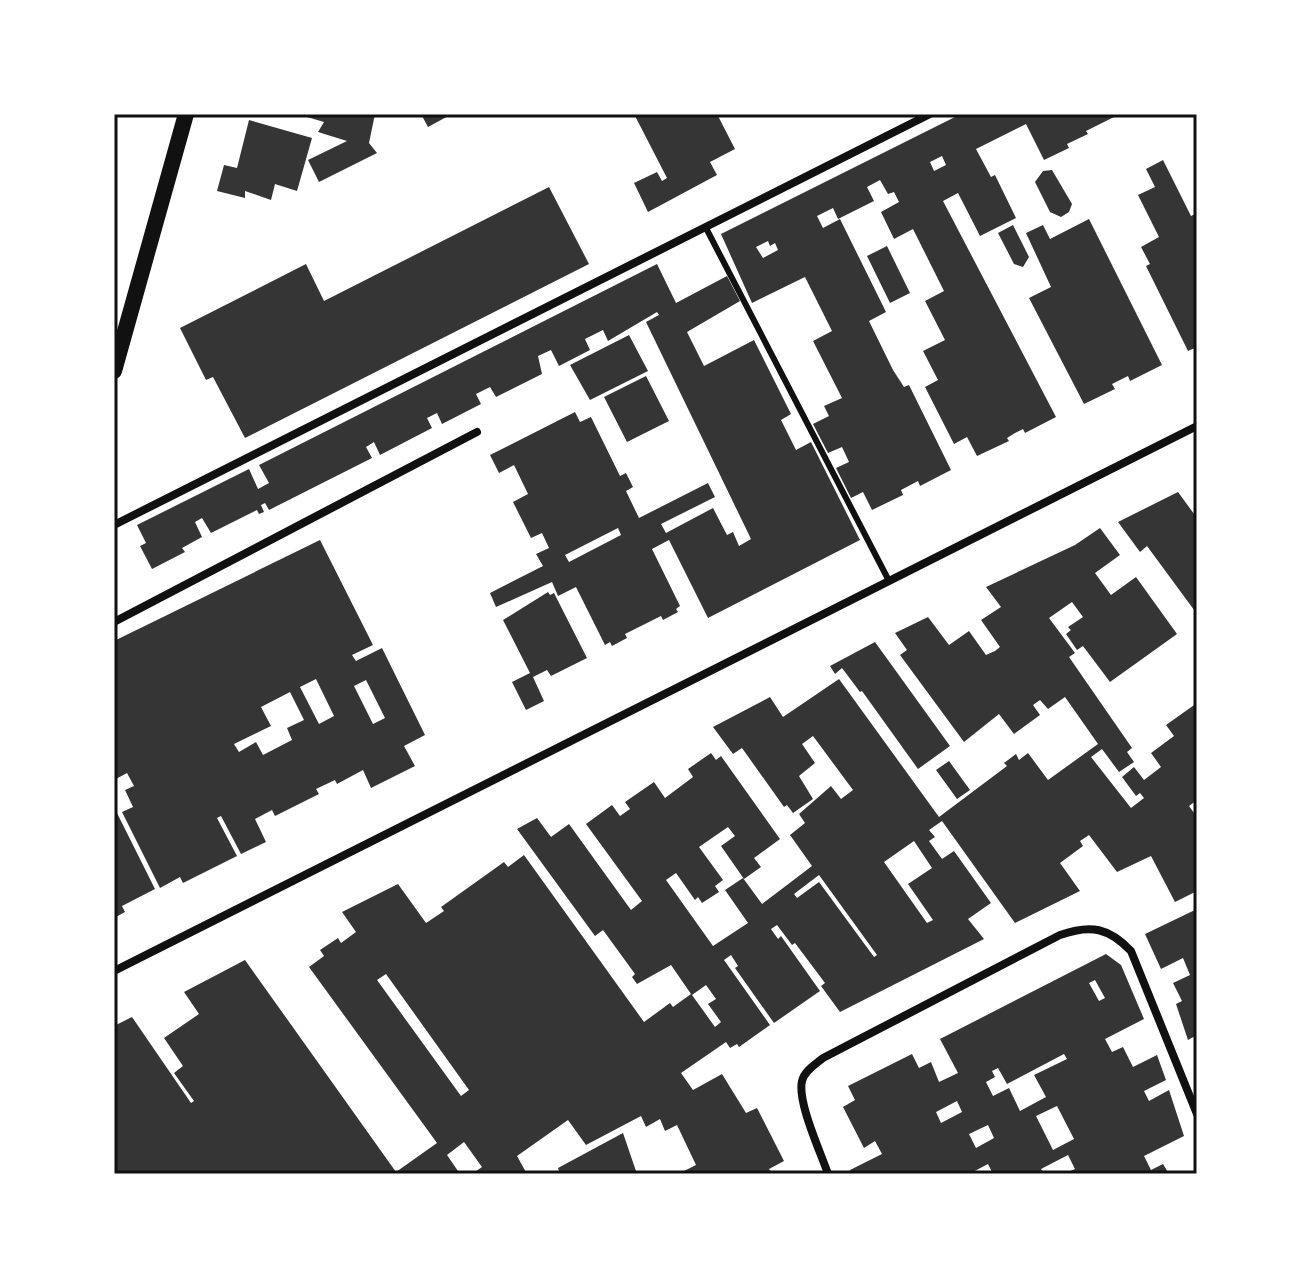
<svg xmlns="http://www.w3.org/2000/svg" width="1311" height="1288" viewBox="0 0 1311 1288" font-family="'Roboto Condensed',sans-serif">
	<style>
		.building { fill: #353535; fill-rule: evenodd }
		.lines { fill: none; stroke-linecap: round; stroke-linejoin: round }
		.service { stroke: #111; stroke-width: 6 }
		.minor { stroke: #111; stroke-width: 8 }
		.secondary { stroke: #111; stroke-width: 16 }
		.neatline { fill: none; stroke: #111; stroke-width: 3 }
	</style>
	<rect width="100%" height="100%" fill="#fff"/>
	<path class="building" d="M297 114H375L369 143 377 153 319 182 308 160 347 141 318 132 324 122Z
		M421 114H452L428 127Z
		M634 114H717L735 149 710 162 717 175 648 212 634 183 657 172 662 181 667 178Z
		M961 114H1120L1086 131 1088 134 1067 144 1069 148 1044 160 1026 124 976 149 991 177 995 175 1016 218 980 236 958 193 943 201 1056 417 1025 433 1023 429 1015 433 1007 438 1009 441 977 456 967 437 954 444 925 387 938 380 923 351 945 340 925 301 944 291 913 229 894 239 881 212 899 202 894 192 888 194 880 180 867 187 874 201 838 219 833 208 817 216 823 228 840 219 886 312 869 321 893 370 904 387 909 385 951 470 920 486 918 481 901 490 903 495 872 510 863 492 851 498 836 468 849 462 842 447 828 453 813 424 829 416 824 406 842 398 813 341 832 331 805 277 752 303 721 234ZM942 156 946 165 934 171 930 162ZM768 241 770 246 775 243 778 250 763 258 756 247Z
		M249 120 312 138 297 191 275 184 271 200 245 191V198L217 191 224 165 237 168Z
		M1163 160 1191 216 1197 213V347L1188 351 1146 266 1150 264 1141 247 1159 237 1138 195 1155 187 1146 169Z
		M1052 170 1072 204 1069 212 1061 217 1050 212 1035 182 1043 171Z
		M549 187 589 264 245 438 213 377 206 380 180 328 306 264 324 301Z
		M1089 219 1162 365 1130 381 1128 376 1112 384 1115 389 1084 404 1029 298 1051 287 1026 233 1043 225 1050 239Z
		M1013 225 1029 257 1023 267 1014 264 998 233Z
		M887 246 910 293 890 303 867 256Z
		M657 264 676 303 727 276 740 301 687 332 704 366 754 340 791 414 781 420 796 450 811 442 860 540 708 618 669 540 652 549 680 606 676 609 678 612 663 620 661 616 625 634 627 638 612 646 610 642 605 645 576 587 558 596 552 582 496 607 490 593 543 566 536 554 549 548 542 533 531 538 513 502 528 494 514 465 499 473 490 455 575 412 580 422 591 417 620 476 626 473 633 487 626 491 639 518 708 483 715 497 661 524 666 533 713 508 727 535 733 532 739 546 751 539 646 322 659 315 657 312 608 341 603 330 585 339 590 350 559 366 551 350 538 356 542 374 496 397 490 387 476 394 481 404 442 424 437 413 427 418 432 428 380 455 374 442 366 447 372 458 269 510 265 503 261 505 264 512 259 514 257 510 211 533 202 518 195 522 202 537 182 548 185 552 152 569 140 546 146 543 137 525 249 469 258 489 269 483 259 465ZM618 528 621 535 569 562 565 555Z
		M629 335 648 371 590 400 570 365Z
		M646 376 669 421 627 442 604 397Z
		M1178 492 1197 518V614L1147 546 1140 552 1118 522Z
		M1100 528 1120 555 1095 573 1111 595 1136 577 1177 634 1110 682 1083 646 1077 650 1066 634 1071 630 1068 627 1083 617 1072 602 1049 618 1075 653 1069 657 1132 748 1127 752 1134 762 1119 772 1102 749 1091 757 1131 808 1144 798 1140 793 1136 796 1122 777 1134 767 1144 780 1161 767 1151 753 1174 736 1166 725 1197 703V800L1189 806 1197 817V891L1175 902 1151 856 1117 872 1089 835 1080 841 1083 846 1060 863 1080 891 1015 923 942 821 929 830 935 837 929 841 942 859 954 851 991 903 968 919 984 939 840 1012 821 986 825 983 795 943 792 945 777 925 771 929 778 939 781 936 820 991 774 1023 735 968 738 966 731 955 724 960 770 1025 739 1047 737 1044 730 1048 726 1042 681 1073 693 1090 722 1074 746 1113 757 1108 784 1161 769 1169 772 1174H678L696 1165 677 1125 665 1131 660 1119 646 1127 641 1116 586 1145 568 1120 517 1156 527 1174H472L482 1167 464 1142 447 1155 460 1174H114V1026L132 1017 191 1103 194 1101 174 1073 183 1066 164 1038 199 1014 184 992 245 960 396 1172 437 1143 309 967 324 956 320 950 338 938 341 943 356 932 342 912 398 884 426 923 444 911 441 907 504 862 508 867 524 855 644 1022 670 1003 673 1007 691 994 671 965 637 984 632 977 635 974 603 930 595 936 517 829 537 818 551 837 569 824 631 910 642 901 586 824 612 805 620 816 630 809 625 802 654 782 665 798 693 777 688 769 711 753 716 760 721 756 780 839 754 858 761 867 744 879 721 846 735 836 728 827 699 847 723 880 715 886 719 892 702 903 698 897 695 900 676 873 666 880 713 946 748 923 725 890 743 878 762 904 812 866 790 835 805 823 799 814 831 786 841 799 853 790 813 736 802 744 815 763 799 776 813 799 793 813 787 805 784 807 742 748 733 754 713 727 770 697 783 717 839 679 939 817 1007 766 1004 763 1016 754 1019 760 1028 753 1048 780 1098 744 1065 697 1048 709 1040 700 1033 705 1040 715 1014 734 999 714 964 742 900 655 907 650 895 633 928 617 949 645 969 631 986 655 995 651 1000 647 981 620 1001 607 986 587 1075 545ZM914 841 932 868 908 884 933 920 927 923 884 862ZM819 875 877 955 874 957 819 882 797 898 794 894ZM386 974 469 1090 461 1096 377 980ZM706 985 716 999 708 1004 721 1022 715 1027 692 995Z
		M320 540 373 645 352 655 356 661 382 648 425 735 404 746 415 766 371 788 363 770 337 784 335 780 316 789 319 794 275 816 272 810 255 819 266 842 241 854 221 816 217 818 237 856 183 883 180 877 160 888 122 812 133 807 125 790 134 786 127 773 114 780V641ZM316 679 334 716 319 724 300 687ZM366 680 385 718 373 724 354 686ZM290 692 304 720 287 728 292 740 263 755 256 742 239 752 234 744 271 726 261 707Z
		M548 592 550 595 554 593 587 658 551 676 547 670 533 677 544 701 526 710 512 682 530 673 503 620Z
		M875 642 950 746 918 769 862 691 860 692 842 668 835 674 830 666Z
		M949 761 970 790 957 799 936 770Z
		M114 807 155 889 122 906 125 912 114 918Z
		M1197 909V1035L1188 1040 1176 1004 1182 1001 1173 983 1190 975 1183 958 1161 969 1145 934Z
		M1106 954 1121 965 1144 1019 1105 1039 1112 1052 1123 1047 1133 1067 1157 1055 1166 1080 1144 1091 1149 1101 1169 1090 1184 1136 1144 1156 1151 1170 1163 1164 1169 1174H1064L1075 1169 1068 1155 1041 1169 1044 1174H993L988 1164 969 1174H852L850 1170 882 1154 875 1141 864 1148 843 1107 855 1100 848 1086 912 1054 919 1068 931 1062 939 1082 958 1073 940 1039ZM1095 980 1105 998 1099 1001 1089 983ZM1064 1054 1067 1059 1034 1075 1046 1097 1020 1111 1009 1088 993 1096 986 1082 995 1077 992 1071 998 1068 1007 1084ZM957 1101 962 1112 941 1123 936 1112ZM1057 1106 1074 1139 1053 1150 1036 1116ZM988 1125 994 1138 976 1148 969 1134Z
		M623 1133 637 1174H560L558 1168Z"/>
	<g class="lines">
		<path class="service" d="M706 228 888 579"/>
		<path class="minor" d="M114 525 930 114
			M114 622 477 432
			M114 971 1197 426
			M828 1174C821 1153 797 1102 802 1081 804 1071 816 1064 823 1058L1060 935C1091 924 1109 928 1131 951L1197 1114"/>
		<path class="secondary" d="M114 371 186 114"/>
	</g>
	<rect width="1311" height="1288" fill="none" stroke="#ffffff" stroke-width="232"/>
	<rect x="116" y="116" width="1079" height="1056" class="neatline"/>
</svg>
